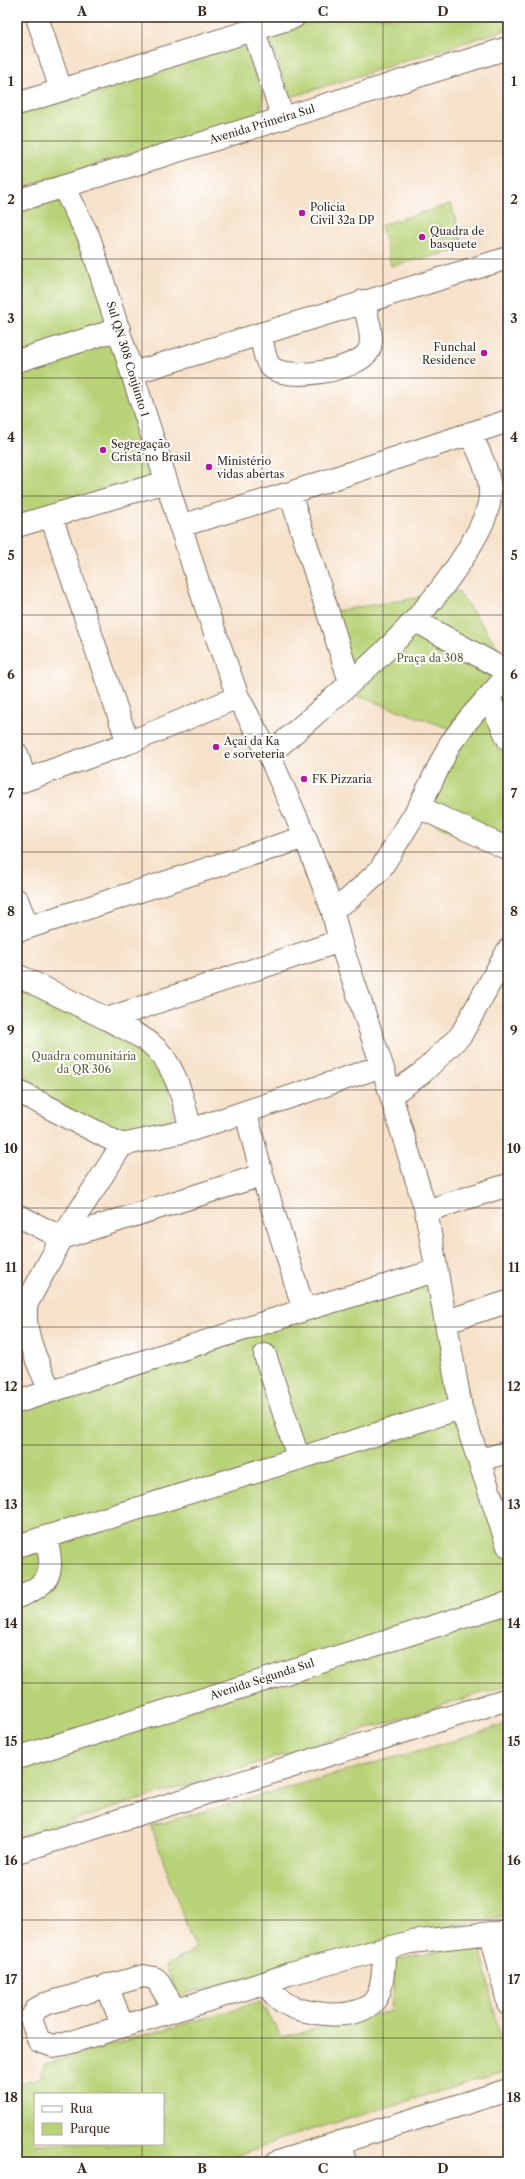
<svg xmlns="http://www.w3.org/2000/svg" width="525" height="2179" viewBox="0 0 525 2179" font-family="'Libre Caslon Text',serif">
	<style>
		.green { fill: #b8d277; stroke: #7a7e4a; fill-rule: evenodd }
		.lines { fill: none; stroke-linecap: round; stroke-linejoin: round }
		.minor-casing { stroke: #7c6a5a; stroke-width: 24 }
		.major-casing { stroke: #7c6a5a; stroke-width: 24 }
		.minor { stroke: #fff; stroke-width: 22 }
		.major { stroke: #fff; stroke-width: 22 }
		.grid { fill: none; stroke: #3b2a1e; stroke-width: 1; stroke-opacity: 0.55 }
		.poi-dot { fill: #b5179e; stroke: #fff; stroke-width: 1.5 }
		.labels { text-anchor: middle; stroke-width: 4; stroke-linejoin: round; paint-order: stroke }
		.street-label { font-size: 11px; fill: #3b2a1e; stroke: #fff }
		.poi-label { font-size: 11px; fill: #3b2a1e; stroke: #fff; text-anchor: start }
		.park-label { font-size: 11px; fill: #605c39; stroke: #fff }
		.neatline { fill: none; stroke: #3b2a1e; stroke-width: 1.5 }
		.grid-label { font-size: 13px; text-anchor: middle; font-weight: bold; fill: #3b2a1e }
	</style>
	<rect width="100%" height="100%" fill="#fff"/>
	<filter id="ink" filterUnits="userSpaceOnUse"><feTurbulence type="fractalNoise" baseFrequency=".025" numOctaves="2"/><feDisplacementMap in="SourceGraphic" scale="8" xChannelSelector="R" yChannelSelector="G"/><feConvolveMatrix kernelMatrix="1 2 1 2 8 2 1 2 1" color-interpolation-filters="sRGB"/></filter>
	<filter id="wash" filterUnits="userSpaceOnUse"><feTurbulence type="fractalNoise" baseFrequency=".012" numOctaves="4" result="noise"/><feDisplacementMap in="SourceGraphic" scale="16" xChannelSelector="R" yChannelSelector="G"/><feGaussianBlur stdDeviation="0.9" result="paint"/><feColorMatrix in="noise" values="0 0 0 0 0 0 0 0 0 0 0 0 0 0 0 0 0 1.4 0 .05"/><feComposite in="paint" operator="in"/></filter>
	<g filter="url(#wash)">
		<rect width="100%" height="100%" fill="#f6e1c9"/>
		<path class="green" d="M315 17H508V29L291 97 267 32Z
			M235 45 246 48 263 96 261 113 17 189V113Z
			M74 183 163 480 17 526V200Z
			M451 204 464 249 391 266 381 225Z
			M458 591 508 661V859L425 819 454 730 346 692 323 613Z
			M17 980 108 1021 158 1061 171 1097 172 1120 114 1133 17 1081Z
			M435 1271 508 1546V1603L17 1758V1402Z
			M508 1610V1685L17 1838V1765Z
			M508 1722V1915L394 1939 177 1996 166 1966 195 1949 151 1826 474 1735Z
			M480 1944 507 2071 278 2140 256 2150 215 2162H17V2084L40 2078 44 2064 260 2002 282 2037 391 2011 395 1960ZM35 2094H163V2144H35Z"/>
	</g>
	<g filter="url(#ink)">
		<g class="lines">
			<g class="minor-casing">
				<path id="minor" d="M37 17 61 90
					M63 187 89 237 208 613 238 697 269 755 305 837 332 909 340 941 382 1066 426 1211 461 1408 508 1546
					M260 334C263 342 264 359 270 366 286 383 360 370 369 350 375 337 366 314 363 301
					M17 361 119 329
					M133 373 508 258
					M290 493 350 682
					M51 516 128 743
					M17 526 166 482
					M180 526 290 493 508 421
					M416 621 508 672
					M489 698 508 739
					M17 754 25 780
					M269 755C342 689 424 628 473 541 481 527 490 510 490 493 490 472 479 452 470 433
					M17 783 128 743 238 697
					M419 807 508 849
					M17 900 28 927
					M332 909 349 899 380 870 419 807 450 744 468 720 508 675
					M17 931 305 837
					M17 975 107 1019 340 941
					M107 1019C121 1027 139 1034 151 1044 176 1064 183 1100 191 1130
					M17 1091 122 1145 191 1130 382 1066
					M391 1095 422 1073 461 1035 508 950
					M262 1175 304 1310
					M426 1211 508 1185
					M17 1215 62 1238 262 1175 246 1113
					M446 1321 508 1302
					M265 1355 298 1457
					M50 1391C39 1365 21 1331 27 1303L62 1238 122 1145
					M17 1402 304 1310 435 1271
					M480 1460 508 1452
					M17 1546 461 1408
					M17 1597C51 1585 56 1571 45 1537
					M508 1933H491L508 2003
					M264 1983C270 1989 276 1998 283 2002 304 2016 358 2022 375 2000 384 1988 383 1964 385 1949
					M107 1985 122 2025
					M175 2010 157 1980 154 1978 143 1976 45 2004 36 2009 31 2019 39 2041 53 2046 65 2044 264 1983 289 1974 411 1942 491 1933
					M339 2142 345 2162
					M277 2162 508 2090"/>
			</g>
			<g class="major-casing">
				<path id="major" d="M253 29 283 118
					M17 104 294 17
					M17 201 508 48
					M17 1758 508 1603
					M17 1852 508 1699"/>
			</g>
			<use href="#minor" class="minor"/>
			<use href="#major" class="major"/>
		</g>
	</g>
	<path class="grid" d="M142 17V2094M262 17V2162M383 17V2162M17 141H508M17 259H508M17 378H508M17 496H508M17 615H508M17 734H508M17 852H508M17 971H508M17 1090H508M17 1208H508M17 1327H508M17 1445H508M17 1564H508M17 1683H508M17 1801H508M17 1920H508M17 2038H508M142 2144V2162"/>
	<g class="poi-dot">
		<circle cx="302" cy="213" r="4"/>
		<circle cx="422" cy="237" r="4"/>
		<circle cx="484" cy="353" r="4"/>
		<circle cx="103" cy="450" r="4"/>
		<circle cx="209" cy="467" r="4"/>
		<circle cx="216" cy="747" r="4"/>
		<circle cx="304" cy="779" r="4"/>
	</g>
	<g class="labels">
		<g class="street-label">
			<text transform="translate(262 124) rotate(-17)" y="4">Avenida Primeira Sul</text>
			<text transform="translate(128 359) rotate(73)" y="4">Sul QN 308 Conjunto 1</text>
			<text transform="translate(262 1679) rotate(-18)" y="4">Avenida Segunda Sul</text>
		</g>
		<g class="poi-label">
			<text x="310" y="211">Policia<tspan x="310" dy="13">Civil 32a DP</tspan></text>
			<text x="430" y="235">Quadra de<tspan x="430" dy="13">basquete</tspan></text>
			<text x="476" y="351" text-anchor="end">Funchal<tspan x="476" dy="13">Residence</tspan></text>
			<text x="111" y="448">Segregação<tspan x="111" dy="13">Cristã no Brasil</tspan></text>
			<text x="217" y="465">Ministério<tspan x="217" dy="13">vidas abertas</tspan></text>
			<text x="224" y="745">Açai da Ka<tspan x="224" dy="13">e sorveteria</tspan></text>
			<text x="312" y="783">FK Pizzaria</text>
		</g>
		<g class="park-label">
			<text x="430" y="662">Praça da 308</text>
			<text x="84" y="1060">Quadra comunitária<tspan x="84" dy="13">da QR 306</tspan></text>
		</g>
	</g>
	<rect width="525" height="2179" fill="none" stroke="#fff" stroke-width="44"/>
	<rect x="34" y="2093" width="130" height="52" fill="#ffffff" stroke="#b1aaa5"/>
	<rect x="42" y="2106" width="20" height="6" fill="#ffffff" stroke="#b1aaa5"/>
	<text x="70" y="2113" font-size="12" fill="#3b2a1e">Rua</text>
	<rect x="42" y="2123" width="20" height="12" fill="#b8d277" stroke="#b1aaa5"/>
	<text x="70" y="2133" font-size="12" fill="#3b2a1e">Parque</text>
	<rect x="22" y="22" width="481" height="2135" class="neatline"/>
	<g class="grid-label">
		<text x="82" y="16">A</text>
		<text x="202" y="16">B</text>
		<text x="323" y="16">C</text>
		<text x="443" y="16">D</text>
		<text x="11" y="86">1</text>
		<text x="514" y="86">1</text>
		<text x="11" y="204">2</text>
		<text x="514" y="204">2</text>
		<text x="11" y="323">3</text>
		<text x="514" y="323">3</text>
		<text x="11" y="442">4</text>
		<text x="514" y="442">4</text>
		<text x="11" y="560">5</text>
		<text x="514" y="560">5</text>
		<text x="11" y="679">6</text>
		<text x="514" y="679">6</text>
		<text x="11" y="798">7</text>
		<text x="514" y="798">7</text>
		<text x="11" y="916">8</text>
		<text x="514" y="916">8</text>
		<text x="11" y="1035">9</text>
		<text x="514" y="1035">9</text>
		<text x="11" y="1153">10</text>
		<text x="514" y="1153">10</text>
		<text x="11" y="1272">11</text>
		<text x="514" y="1272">11</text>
		<text x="11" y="1391">12</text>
		<text x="514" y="1391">12</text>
		<text x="11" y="1509">13</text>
		<text x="514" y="1509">13</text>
		<text x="11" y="1628">14</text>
		<text x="514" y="1628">14</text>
		<text x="11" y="1746">15</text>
		<text x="514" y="1746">15</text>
		<text x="11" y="1865">16</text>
		<text x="514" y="1865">16</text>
		<text x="11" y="1984">17</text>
		<text x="514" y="1984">17</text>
		<text x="11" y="2102">18</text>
		<text x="514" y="2102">18</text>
		<text x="82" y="2173">A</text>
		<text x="202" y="2173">B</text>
		<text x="323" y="2173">C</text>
		<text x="443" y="2173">D</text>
	</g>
</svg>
